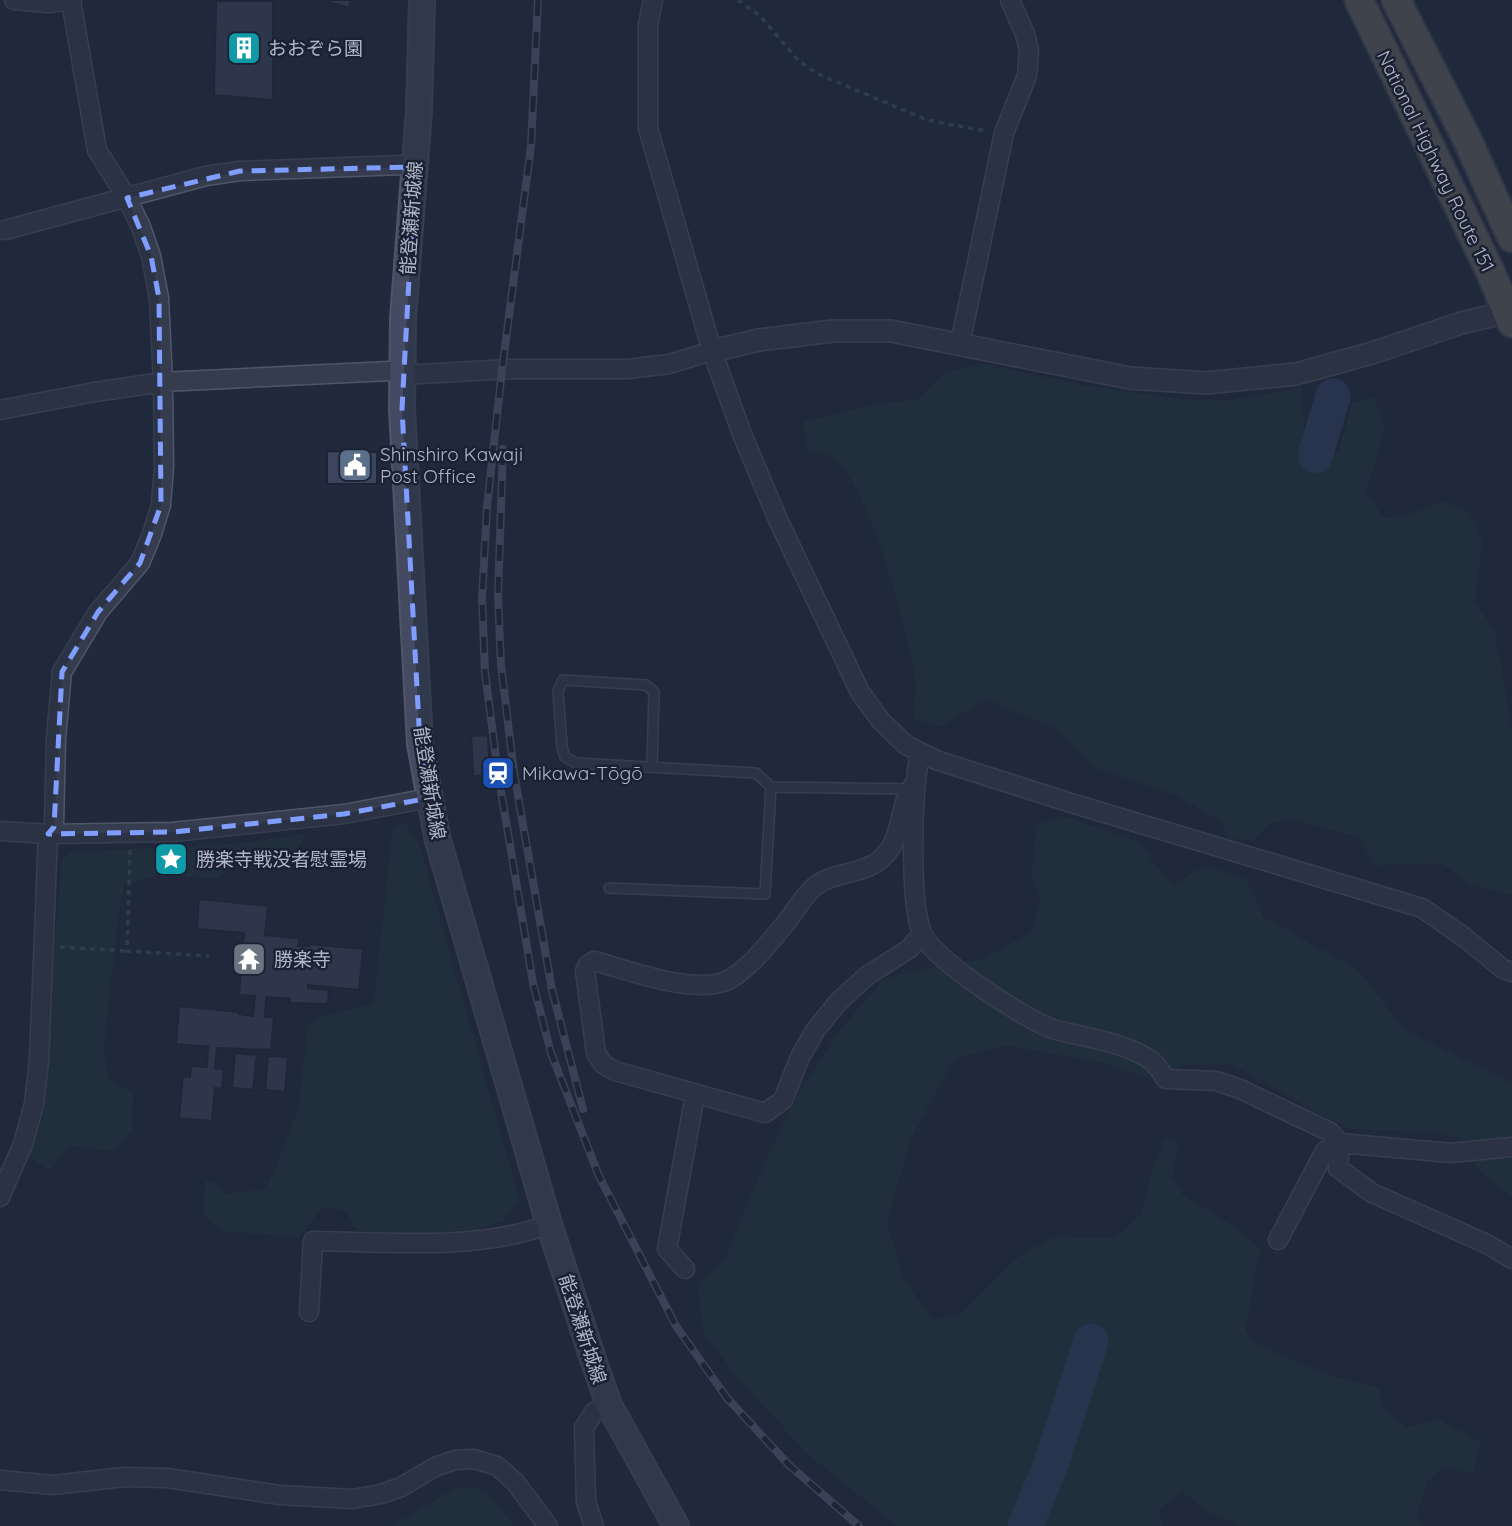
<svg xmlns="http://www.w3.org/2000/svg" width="1512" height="1526" viewBox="0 0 1512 1526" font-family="Quicksand,'Noto Sans JP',sans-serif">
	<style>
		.green { fill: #23373e }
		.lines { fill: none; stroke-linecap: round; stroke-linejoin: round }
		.river { stroke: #323f64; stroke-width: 35 }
		.building { fill: #3d455e; stroke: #1c2334; stroke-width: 2 }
		.service-casing { stroke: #505668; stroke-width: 12 }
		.minor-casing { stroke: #505668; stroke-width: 21 }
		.tertiary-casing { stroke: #505668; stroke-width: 24 }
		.secondary-casing { stroke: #505668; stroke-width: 28 }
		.trunk-casing { stroke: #3d4355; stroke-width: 32 }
		.path { stroke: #41545c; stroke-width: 3.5; stroke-dasharray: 5 5; stroke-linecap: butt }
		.service { stroke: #353c4d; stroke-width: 9 }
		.minor { stroke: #353c4d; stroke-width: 18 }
		.tertiary { stroke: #353c4d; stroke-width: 21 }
		.secondary { stroke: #434a61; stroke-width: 24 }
		.trunk { stroke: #646360; stroke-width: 28 }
		.rail-casing { stroke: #575f75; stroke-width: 8 }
		.rail { stroke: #1a2132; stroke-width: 5; stroke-dasharray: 16; stroke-linecap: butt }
		.marked { fill: none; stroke: #809eff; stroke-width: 5; stroke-dasharray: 14 9; stroke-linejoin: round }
		.labels { text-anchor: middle; stroke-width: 5; stroke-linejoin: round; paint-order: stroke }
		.poi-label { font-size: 19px; fill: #b1b6c9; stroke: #1a2132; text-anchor: start }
		.street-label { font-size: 19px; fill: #b1b6c9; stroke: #1a2132 }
	</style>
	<rect width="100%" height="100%" fill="#21293d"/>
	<path class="green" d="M981 364 1082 385 1185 400 1228 401 1301 388 1305 444 1319 466 1339 451 1352 403 1374 397 1385 427 1366 493 1384 518 1410 515 1441 501 1469 512 1482 539 1475 602 1494 630 1512 729V895L1469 883 1442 863 1374 865 1360 838 1289 818 1270 823 1253 841 1228 838 1222 822 1176 795 1094 767 1057 729 987 699 941 726 914 718C914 704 917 689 915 675 909 632 867 480 833 457 827 453 815 452 808 450L804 422 873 405 919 399 946 372Z
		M1063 816 1142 844 1152 861 1173 885 1205 866 1246 879 1263 917 1359 971 1405 1031 1512 1083V1197L1478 1170 1468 1140 1431 1132 1352 1129 1321 1115 1232 1064 1182 1065 1151 1079 1109 1064 1006 1045 954 1059 911 1138 887 1222 902 1276 932 1320 961 1314 1022 1254 1055 1237 1116 1238 1141 1214 1153 1168 1166 1137 1178 1141 1172 1177 1183 1196 1236 1228 1260 1249 1245 1330 1256 1345 1337 1378 1379 1388 1383 1409 1406 1428 1439 1420 1481 1442 1473 1474 1443 1467 1426 1483 1416 1518 1424 1526H1241L1207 1511 1182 1491 1158 1509 1163 1526H898L808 1454 737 1377 703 1332 698 1284 725 1261 754 1187 792 1105 841 1029 884 979 941 965 978 961 1031 933 1041 899 1031 876 1037 825Z
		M405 823 420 848 519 1199 503 1221 450 1238 357 1231 345 1210 323 1207 299 1237 223 1231 204 1216 205 1181 215 1183 222 1194 264 1190 275 1171 299 1106 308 1026 324 1016 374 1004 393 826Z
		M306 834 292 858 236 865 217 878 157 875 124 885 117 923 104 1047 108 1080 133 1093 132 1130 113 1151 68 1145 51 1170 28 1157 40 1108 62 861 68 853 247 843Z
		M472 1487 489 1495 514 1526H393L456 1488Z"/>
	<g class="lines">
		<path class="river" d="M1315 456 1333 396
			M1025 1526 1050 1467 1091 1341"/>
	</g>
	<path class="building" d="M321 0H351L349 8Z
		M216 1H273V100L214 95Z
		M327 451 377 452V484H327Z
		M488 735 490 776H473L471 736Z
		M199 899 268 906 265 935 299 938 298 946H309V944L363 949 359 990 308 985V988L329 990 328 1004 290 1003V999L266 997 265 1017H274L271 1050 217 1048 215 1068 224 1069 222 1089 215 1088 212 1121 179 1118 183 1076 190 1077 191 1066 207 1067 208 1047 176 1044 179 1006 239 1012V1014L253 1016 255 996 239 995 244 933 197 929Z
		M235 1053 257 1055 253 1090 232 1088Z
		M268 1056 288 1057 285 1092 265 1090Z"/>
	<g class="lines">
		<g class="service-casing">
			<path id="service" d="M652 767 654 692 646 685 563 680 558 691 562 747 565 757 576 763 756 773 771 787 910 789
				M609 888 765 894 771 787"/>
		</g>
		<g class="minor-casing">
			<path id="minor" d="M14 0 48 3 72 0
				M653 0 648 25V128L712 351 742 434 779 522 860 692 881 721 906 745 936 760 1071 803 1422 908 1464 937 1503 969 1512 972
				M5 230 206 176 240 171 403 165 415 167
				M960 344 1004 133 1027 76 1029 51 1025 34 1010 0
				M0 410 95 392 163 382 390 371 402 375 509 369H628L669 364 712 351
				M920 754C912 788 909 901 922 933 932 959 1026 1020 1053 1029 1084 1038 1121 1041 1149 1059 1157 1064 1161 1072 1166 1079L1216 1081 1240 1089 1330 1132 1340 1143 1338 1168 1372 1193 1487 1244 1512 1259
				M916 782C898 802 904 835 885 855 867 876 833 870 813 888 800 900 792 917 780 930 765 948 750 967 730 979 698 997 628 970 594 961L588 965 585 971 596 1053 603 1064 615 1071 765 1113 783 1100 800 1057 815 1031 838 1002 868 975 909 949 922 934
				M0 831 48 834 173 832 344 814 429 798
				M0 1197 23 1144 34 1104 39 1060 48 834 54 827 56 738 62 672 98 612 140 563 152 534 161 505 164 466 163 382 159 298 151 256 141 227 127 198 97 150 71 1
				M1278 1240 1325 1151 1340 1143 1451 1153 1512 1147
				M685 1269 667 1249 695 1095
				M309 1312 313 1241C385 1242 482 1251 549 1224
				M0 1480 53 1485 124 1477 167 1478 280 1495 352 1499 381 1494 401 1487 435 1467 455 1460 474 1459 497 1466 515 1482 548 1526
				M594 1526 586 1502 584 1428 594 1412 609 1405"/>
		</g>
		<g class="tertiary-casing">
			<path id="tertiary" d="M712 351 759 340 833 331H891L1130 378 1206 383 1296 374 1372 353 1461 323 1512 311"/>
		</g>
		<g class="secondary-casing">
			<path id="secondary" d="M422 0 419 110 403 318 402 409 420 744 437 837 549 1224 595 1365 609 1405 676 1526"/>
		</g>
		<g class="trunk-casing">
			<path id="trunk" d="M1359 0 1490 271 1512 323
				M1396 0 1466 137 1512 238"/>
		</g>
		<path class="path" d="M738 0 760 16 798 60 816 73 927 120 986 131
			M130 850 127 951 209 956
			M60 947 126 951"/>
		<use href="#service" class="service"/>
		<use href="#minor" class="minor"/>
		<use href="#tertiary" class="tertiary"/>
		<use href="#secondary" class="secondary"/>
		<use href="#trunk" class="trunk"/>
		<g class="rail-casing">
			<path id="rail" d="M538 0 531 146 502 370 487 507 482 599 485 672 498 773 533 983 551 1053 599 1176 676 1326 727 1398 789 1465 859 1526
				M503 449 498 595 501 665 514 773 552 990 583 1109"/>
		</g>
		<use href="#rail" class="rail"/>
	</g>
	<path d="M0 0H1512V1526H0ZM415 167 402 409 420 744 429 798 344 814 173 832 48 834 54 827 62 672 98 612 140 563 161 505 159 298 151 256 127 198 240 171Z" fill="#21293d" fill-opacity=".55" fill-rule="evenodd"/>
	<path class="marked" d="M415 167 402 409 420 744 429 798 344 814 173 832 48 834 54 827 62 672 98 612 140 563 161 505 159 298 151 256 127 198 240 171Z"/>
	<defs>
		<g id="building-square" transform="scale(1.75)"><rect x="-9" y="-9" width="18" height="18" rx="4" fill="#0f9aa8" stroke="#1a2132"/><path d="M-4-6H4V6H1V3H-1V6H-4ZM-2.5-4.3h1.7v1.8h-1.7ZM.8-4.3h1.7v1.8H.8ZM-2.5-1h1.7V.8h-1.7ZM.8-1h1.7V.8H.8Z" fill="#fff"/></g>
		<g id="civic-square" transform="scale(1.75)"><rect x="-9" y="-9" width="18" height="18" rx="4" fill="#5c6f8a" stroke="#1a2132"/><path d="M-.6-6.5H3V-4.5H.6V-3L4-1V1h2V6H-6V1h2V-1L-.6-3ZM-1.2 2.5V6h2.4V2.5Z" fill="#fff"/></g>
		<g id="station-square" transform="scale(1.75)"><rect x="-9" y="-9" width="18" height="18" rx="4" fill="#1a4fb4" stroke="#1a2132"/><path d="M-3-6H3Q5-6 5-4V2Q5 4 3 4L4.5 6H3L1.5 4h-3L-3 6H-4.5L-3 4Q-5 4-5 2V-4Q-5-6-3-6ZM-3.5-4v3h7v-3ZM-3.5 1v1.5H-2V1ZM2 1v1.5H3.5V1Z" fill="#fff"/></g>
		<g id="sight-square" transform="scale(1.75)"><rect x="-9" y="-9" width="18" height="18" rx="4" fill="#0f9aa8" stroke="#1a2132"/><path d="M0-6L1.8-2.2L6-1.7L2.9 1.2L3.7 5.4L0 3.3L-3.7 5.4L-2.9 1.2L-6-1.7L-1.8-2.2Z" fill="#fff"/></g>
		<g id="temple-square" transform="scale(1.75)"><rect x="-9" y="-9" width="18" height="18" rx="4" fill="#6b7280" stroke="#1a2132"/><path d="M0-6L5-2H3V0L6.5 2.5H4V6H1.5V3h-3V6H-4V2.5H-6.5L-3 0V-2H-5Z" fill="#fff"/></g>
	</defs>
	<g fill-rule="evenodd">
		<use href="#building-square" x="244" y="48"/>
		<use href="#civic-square" x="355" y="465"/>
		<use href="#station-square" x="498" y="773"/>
		<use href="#sight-square" x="171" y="859"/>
		<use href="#temple-square" x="249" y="959"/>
	</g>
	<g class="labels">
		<g class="poi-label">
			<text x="268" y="55">おおぞら園</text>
			<text x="380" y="461">Shinshiro Kawaji<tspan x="380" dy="22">Post Office</tspan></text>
			<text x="522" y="780">Mikawa-Tōgō</text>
			<text x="196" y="866">勝楽寺戦没者慰霊場</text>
			<text x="274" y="966">勝楽寺</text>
		</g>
		<g class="street-label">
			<text transform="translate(1436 161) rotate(64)" y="7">National Highway Route 151</text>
			<text transform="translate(411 218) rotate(-86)" y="7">能登瀬新城線</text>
			<text transform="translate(430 783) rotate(81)" y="7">能登瀬新城線</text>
			<text transform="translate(583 1329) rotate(72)" y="7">能登瀬新城線</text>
		</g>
	</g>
</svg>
